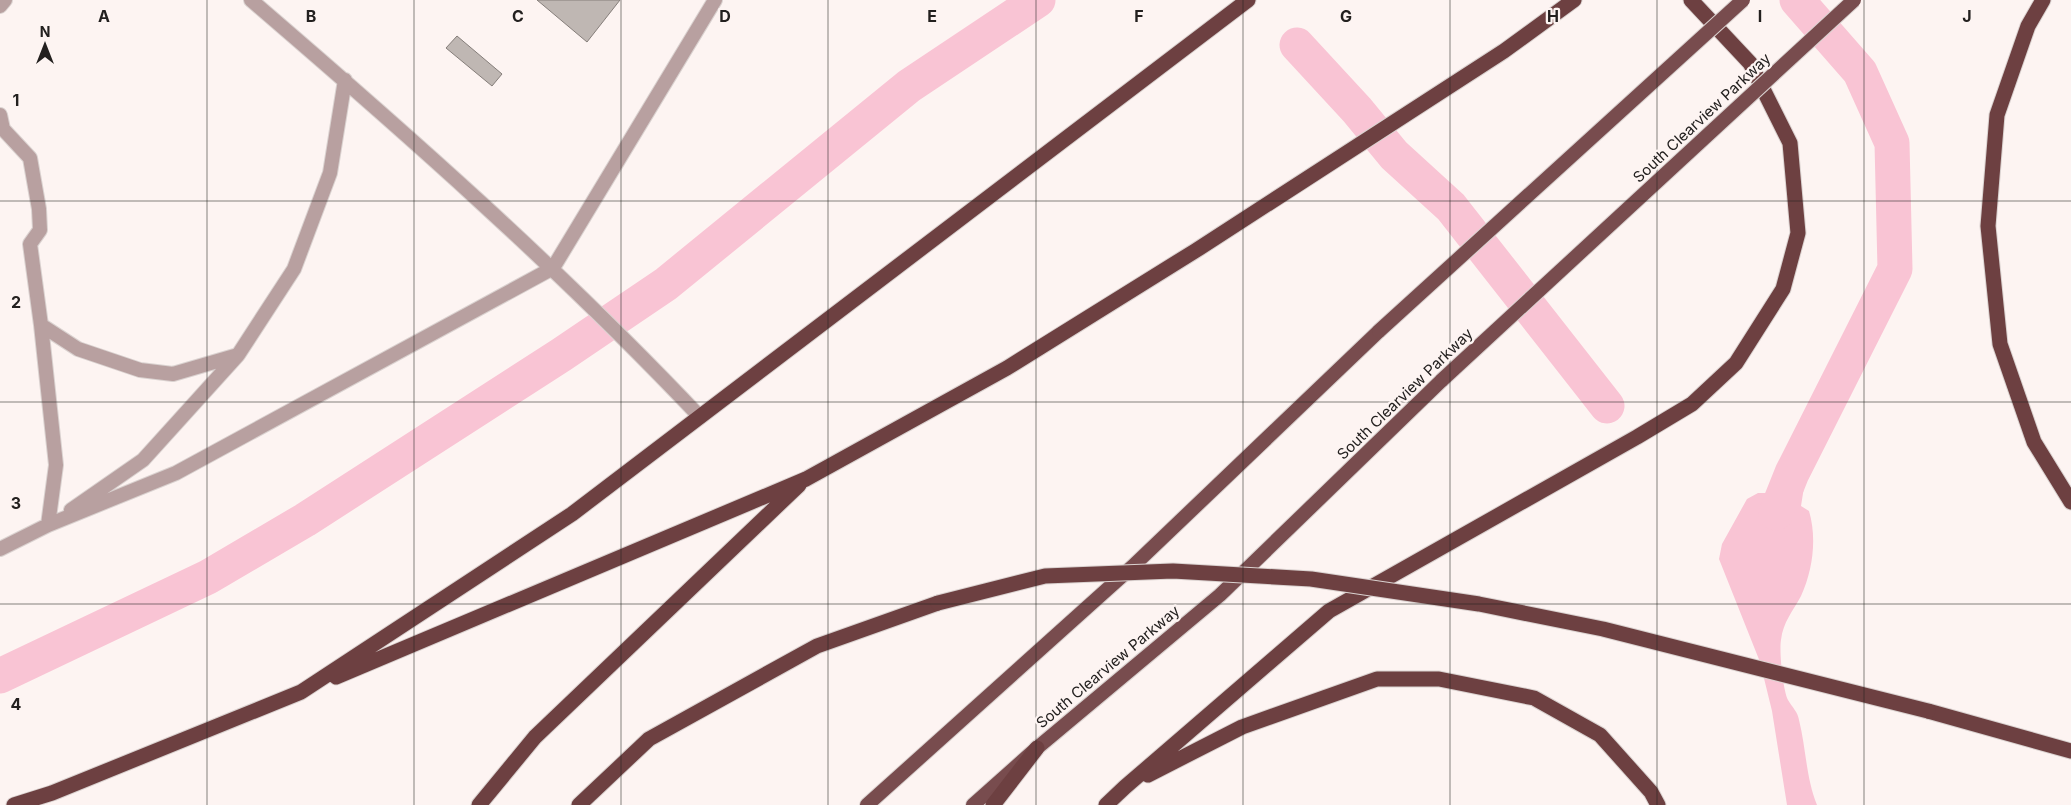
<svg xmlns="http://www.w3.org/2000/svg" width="2071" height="805" viewBox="0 0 2071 805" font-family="Inter,sans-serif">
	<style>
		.water { fill: #f9c4d4 }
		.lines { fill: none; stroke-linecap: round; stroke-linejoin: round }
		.stream { stroke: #f9c4d4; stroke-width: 10 }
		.canal { stroke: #f9c4d4; stroke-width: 35 }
		.building { fill: #bfb7b3; stroke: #857e7a }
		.service-casing { stroke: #dad2d0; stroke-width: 16 }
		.trunk-casing { stroke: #dad2d0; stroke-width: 16 }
		.motorway-casing { stroke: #dad2d0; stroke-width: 17 }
		.service { stroke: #b8a0a0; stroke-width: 14 }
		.trunk { stroke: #784c4e; stroke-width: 14 }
		.motorway { stroke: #6d4041; stroke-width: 15 }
		.trunk-bridge-casing { stroke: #dad2d0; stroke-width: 16; stroke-linecap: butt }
		.motorway-bridge-casing { stroke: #dad2d0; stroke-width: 17; stroke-linecap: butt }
		.trunk-bridge { stroke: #784c4e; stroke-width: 14 }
		.motorway-bridge { stroke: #6d4041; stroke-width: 15 }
		.grid { fill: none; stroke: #23201f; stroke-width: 1; stroke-opacity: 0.55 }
		.labels { text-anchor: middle; stroke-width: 4.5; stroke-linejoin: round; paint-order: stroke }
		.street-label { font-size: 15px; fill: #23201f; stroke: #fdf4f2 }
		.grid-label { font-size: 16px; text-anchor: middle; font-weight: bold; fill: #23201f; stroke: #fdf4f2; stroke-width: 4.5; stroke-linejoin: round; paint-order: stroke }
	</style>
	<rect width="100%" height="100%" fill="#fdf4f2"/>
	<path class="water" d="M1785 465 1802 476 1804 487 1801 506 1809 511C1817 538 1813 570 1801 596 1793 611 1783 622 1781 640 1779 652 1783 690 1788 700 1792 707 1798 712 1799 720 1806 748 1806 778 1817 805H1787L1772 711 1760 662 1719 559 1722 544 1747 499 1758 493H1769Z"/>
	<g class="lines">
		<path class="stream" d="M1414 183 1422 179
			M1426 195 1434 190"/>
		<path class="canal" d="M1297 45 1357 110 1394 155 1451 207 1607 406
			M1776 513 1792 473 1895 269 1892 143 1860 72 1797 0
			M0 676 208 577 305 520 561 355 666 284 909 86 1038 0"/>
	</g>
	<path class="building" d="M537 0H620L587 42Z
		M457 36 502 74 492 86 446 48Z"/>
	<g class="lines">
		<g class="service-casing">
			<path id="service" d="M251 0C406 133 559 268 700 417
				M0 6 5 0
				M0 115 3 129 30 158 39 209 40 230 30 244 41 325 78 349 140 370 173 374 238 355 294 269 330 173 345 80
				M41 325 56 465 48 525
				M71 510 143 460 238 355
				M0 549 48 525 176 473 553 268 715 0"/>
		</g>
		<g class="trunk-casing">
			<path id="trunk" d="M867 805 1132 567 1379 331
				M973 805 1037 748 1220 595 1442 380"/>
		</g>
		<g class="motorway-casing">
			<path id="motorway" d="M2043 0 2028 26 1997 115 1988 226 2000 344 2034 442 2071 502
				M336 677 806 479 1007 368 1195 251 1504 51 1574 0
				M1928 711 2071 751
				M1148 775 1242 727 1377 679H1439L1534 698 1600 735 1651 792 1658 805
				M14 805 52 793 301 692 572 514 1248 0
				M479 805 535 737 799 485
				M579 805 649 739 817 646 938 603
				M993 805 1037 748
				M1106 805 1125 787 1329 611 1637 437 1692 404 1736 363 1783 289 1798 233 1790 143 1750 63 1691 0"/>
		</g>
		<use href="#service" class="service"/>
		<use href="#trunk" class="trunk"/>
		<use href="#motorway" class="motorway"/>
		<g class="trunk-bridge-casing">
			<path id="trunk-bridge" d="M1379 331 1743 0
				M1442 380 1854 0"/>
		</g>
		<g class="motorway-bridge-casing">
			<path id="motorway-bridge" d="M938 603 1045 576 1173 571 1311 579 1479 604 1603 629 1928 711"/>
		</g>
		<use href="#trunk-bridge" class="trunk-bridge"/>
		<use href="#motorway-bridge" class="motorway-bridge"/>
	</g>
	<path class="grid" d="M207 0V805M414 0V805M621 0V805M828 0V805M1036 0V805M1243 0V805M1450 0V805M1657 0V805M1864 0V805M0 201H2071M0 402H2071M0 604H2071"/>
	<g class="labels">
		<g class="street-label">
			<text transform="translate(1702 118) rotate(-43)" y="5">South Clearview Parkway</text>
			<text transform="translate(1405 394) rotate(-44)" y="5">South Clearview Parkway</text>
			<text transform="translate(1108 667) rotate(-40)" y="5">South Clearview Parkway</text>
		</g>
	</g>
	<g class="grid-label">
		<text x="104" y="22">A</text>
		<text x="311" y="22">B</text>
		<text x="518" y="22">C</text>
		<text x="725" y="22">D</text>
		<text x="932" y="22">E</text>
		<text x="1139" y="22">F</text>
		<text x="1346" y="22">G</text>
		<text x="1553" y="22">H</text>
		<text x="1760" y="22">I</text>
		<text x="1967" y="22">J</text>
		<text x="16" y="106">1</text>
		<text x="16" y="308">2</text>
		<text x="16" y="509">3</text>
		<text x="16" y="710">4</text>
	</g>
	<g transform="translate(45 45)" stroke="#fdf4f2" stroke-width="4" paint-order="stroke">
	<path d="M0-4L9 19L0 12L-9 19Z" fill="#23201f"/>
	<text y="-8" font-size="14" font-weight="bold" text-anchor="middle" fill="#23201f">N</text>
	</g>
</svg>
